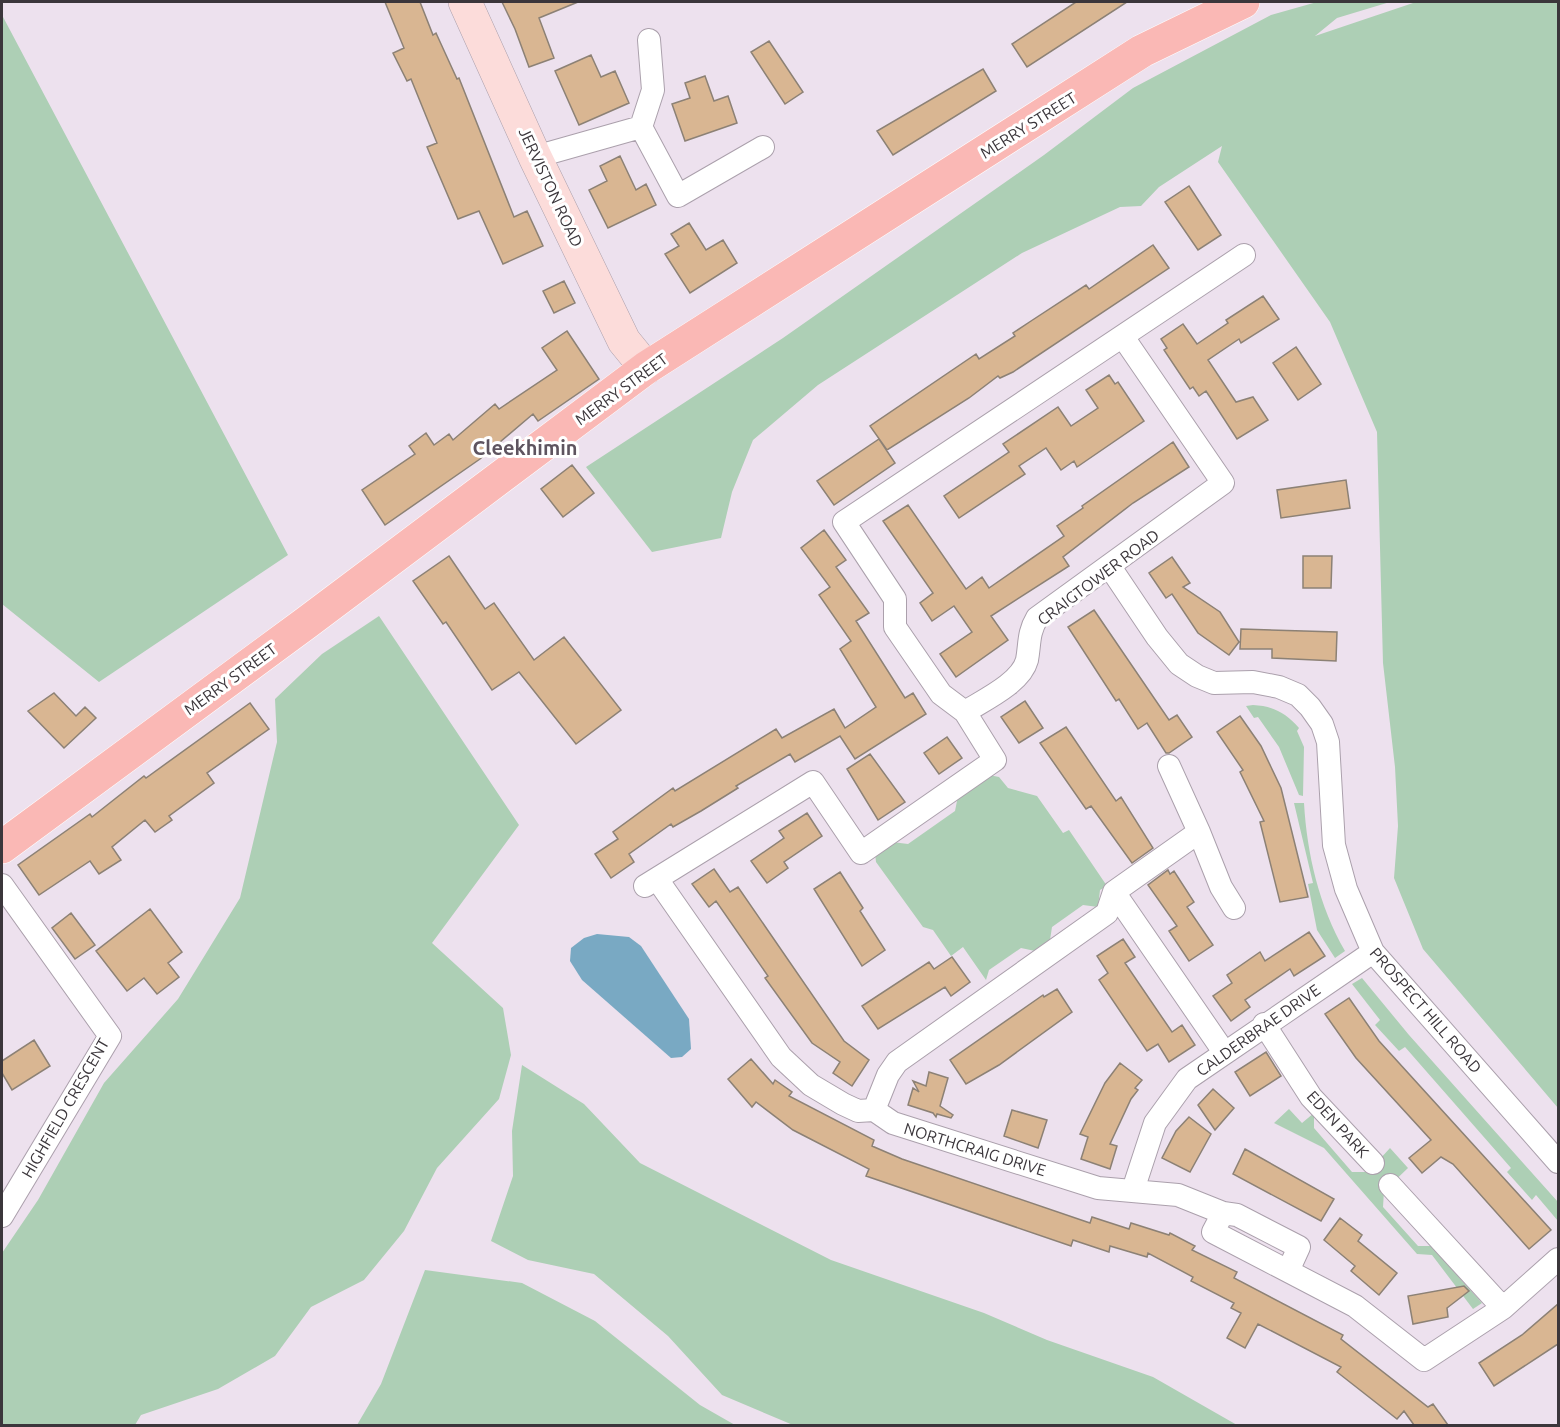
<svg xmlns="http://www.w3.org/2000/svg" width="1560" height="1427" viewBox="0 0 1560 1427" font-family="Ubuntu,sans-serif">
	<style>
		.green { fill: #adcfb5 }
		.water { fill: #79a9c3 }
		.building { fill: #d9b692; stroke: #8c8175; stroke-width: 1.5 }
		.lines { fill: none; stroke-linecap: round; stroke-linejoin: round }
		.street-casing { stroke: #aba0ac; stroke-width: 24 }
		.secondary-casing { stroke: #aba0ac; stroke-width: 34 }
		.primary-casing { stroke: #fff; stroke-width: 34 }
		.street { stroke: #fff; stroke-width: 22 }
		.secondary { stroke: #fcdcda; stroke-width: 33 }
		.primary { stroke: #fab8b5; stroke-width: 33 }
		.labels { text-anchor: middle; stroke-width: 6; stroke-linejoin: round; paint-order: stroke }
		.street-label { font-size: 16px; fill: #3b363b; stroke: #fff }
		.quarter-label { font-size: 20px; font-weight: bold; fill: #5e545f; stroke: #fff }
	</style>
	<rect width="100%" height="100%" fill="#ede1ee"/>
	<path class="green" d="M1317 2H1390L1337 18 1315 36 1416 2H1558V1108L1423 949 1394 878 1398 826 1395 767 1383 663 1377 432 1330 322 1218 162 1222 146 1159 187 1141 206 1120 207 1022 253 818 385 753 440 732 492 721 538 652 552 586 467 783 338 1044 155 1133 88 1271 15Z
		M2 15 288 555 99 682 2 604Z
		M379 616 519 825 432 943 503 1008 511 1055 499 1099 437 1168 404 1231 364 1280 311 1307 275 1356 218 1389 141 1415 135 1425H2V1253L38 1200 104 1083 178 999 240 898 277 742 275 699 322 654Z
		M1253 705C1273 706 1286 713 1299 728L1297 731 1304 747 1303 796 1299 795 1279 747 1258 717 1254 718 1246 706Z
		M989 775 999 777 1008 788 1037 796 1063 833 1069 830 1107 886 1100 890 1098 907 1083 905 1052 927 1050 940 1035 951 1021 948 989 970 986 980 963 947 951 956 933 930 923 927 876 862 875 853 892 842 908 844 955 811 958 796Z
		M1294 803H1304C1307 854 1319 906 1345 951L1335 958 1317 930 1308 884 1313 883Z
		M1362 978 1409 1035 1558 1202V1221L1536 1195 1532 1200 1507 1172 1511 1168 1405 1047 1399 1051 1375 1025 1380 1020 1352 984Z
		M522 1065 584 1104 640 1163 831 1260 984 1313 1047 1340 1153 1377 1237 1425H793L722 1395 668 1336 594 1274 528 1260 491 1241 513 1176 512 1131Z
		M1289 1109 1302 1123 1314 1113V1128L1352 1172H1368L1390 1148 1408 1168 1384 1191 1383 1207 1418 1246H1431L1482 1303 1473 1309 1432 1255 1417 1254 1324 1148 1274 1123Z
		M425 1270 522 1283 595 1321 700 1405 735 1425H357L381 1384Z"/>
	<path class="water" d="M597 934 629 937 641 946 689 1019 691 1049 682 1057 671 1058 582 980 570 961 571 948 584 938Z"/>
	<path class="building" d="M385 2H420L433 35 436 33 457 79 459 78 514 217 527 211 543 246 503 264 479 211 458 219 427 147 437 143 411 79 407 81 393 53 404 48Z
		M502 2H578L539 18 554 58 529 67 515 29Z
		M1076 2H1127L1027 67 1012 44Z
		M769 41 803 92 785 104 751 52Z
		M591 55 601 77 615 71 629 103 579 125 555 71Z
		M983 69 996 91 893 155 877 131Z
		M705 76 714 101 728 96 737 123 685 141 672 104 690 98 685 83Z
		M620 156 636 190 646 184 656 205 608 228 589 190 607 181 600 166Z
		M1189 186 1221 235 1198 250 1165 202Z
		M689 223 706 250 723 240 737 263 690 293 665 254 679 246 671 234Z
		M1153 245 1169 268 1013 372 1000 378 998 376 969 398 887 450 870 426 976 354 979 359 1015 336 1013 333 1031 321 1086 285 1089 289Z
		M564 281 575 303 554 313 543 291Z
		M1263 296 1279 319 1241 343 1239 339 1208 360 1236 402 1253 397 1268 420 1237 439 1206 391 1199 396 1193 387 1190 389 1164 350 1167 348 1161 339 1183 324 1197 344 1228 323 1226 320Z
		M567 331 599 379 538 421 533 414 480 459 385 525 362 490 415 454 409 446 426 433 434 445 449 434 453 440 495 404 499 409 557 370 542 348Z
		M1296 347 1321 384 1298 400 1273 363Z
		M1109 375 1115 384 1118 382 1144 421 1077 467 1074 461 1061 470 1046 448 1019 466 1025 474 959 518 944 496 1009 452 1003 444 1058 407 1071 426 1098 408 1086 390Z
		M879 439 895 463 834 505 817 481Z
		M1173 442 1189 467 1133 503 1063 557 1069 566 991 616 1008 640 956 677 940 654 972 632 954 606 932 621 920 603 933 593 883 521 908 505 966 589 982 577 989 588 1064 536 1057 526 1083 508 1082 506Z
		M572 465 594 493 563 517 541 489Z
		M1346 480 1350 508 1281 518 1277 490Z
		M824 530 846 560 836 567 869 613 856 621 905 698 913 693 926 714 855 759 840 736 795 762 790 754 736 786 738 788 701 811 673 827 671 824 629 854 634 862 611 878 595 854 618 839 613 832 673 788 675 791 776 729 782 738 834 709 845 728 876 707 840 649 851 641 819 595 830 587 801 548Z
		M449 556 485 609 494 603 534 660 564 637 621 710 576 744 519 672 492 690 446 622 443 624 413 581Z
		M1303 556H1332L1331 588H1303Z
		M1172 557 1190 583 1183 587 1220 612 1239 642 1229 655 1198 633 1172 594 1166 598 1149 573Z
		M1094 610 1169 720 1177 715 1192 737 1169 753H1166L1147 723 1138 729 1119 699 1116 701 1068 627Z
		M1241 629 1337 632 1336 661 1272 658V649H1240Z
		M54 693 76 716 85 707 96 718 64 748 28 711Z
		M1025 701 1043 728 1019 743 1001 717Z
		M250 703 269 729 207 773 214 783 169 816 172 820 155 832 145 820 112 847 121 860 99 874 90 861 39 895 18 865 90 814 92 817 144 776 146 778Z
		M1240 716 1261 746 1281 788 1308 897 1280 902 1260 822 1264 821 1240 772 1243 770 1217 732Z
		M1066 727 1116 801 1121 797 1153 848 1132 863 1091 806 1086 809 1040 743Z
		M947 737 962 758 939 774 924 753Z
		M870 754 905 802 878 820 847 769Z
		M807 813 822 836 784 862 788 868 767 883 751 861 784 838 779 831Z
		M714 869 730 892 738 887 844 1041 869 1060 852 1086 833 1073 840 1062 812 1043 765 978 768 976 716 901 709 907 692 884Z
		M1168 870 1170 874 1174 871 1194 902 1187 907 1213 945 1189 961 1169 931 1177 926 1148 885Z
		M840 872 863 908 860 911 885 950 862 966 814 889Z
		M150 909 182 952 168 963 179 977 157 994 144 978 127 991 96 951Z
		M71 913 95 945 75 959 52 928Z
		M1309 932 1325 956 1294 976 1290 969 1245 1000 1250 1007 1231 1021 1213 996 1232 983 1227 975 1260 952 1265 961Z
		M1123 939 1135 957 1125 963 1172 1032 1182 1025 1195 1045 1169 1062 1158 1044 1147 1051 1099 980 1108 973 1097 956Z
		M952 957 970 982 951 996 945 987 878 1029 862 1006 929 962 934 969Z
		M1057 989 1072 1012 999 1065 966 1084 950 1060 1043 995 1044 997Z
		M1349 998 1379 1041 1551 1230 1529 1249 1453 1164 1441 1157 1422 1173 1409 1158 1431 1140 1356 1058 1325 1014Z
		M34 1040 50 1066 12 1090 2 1073V1061Z
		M1266 1052 1281 1076 1250 1096 1235 1072Z
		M751 1059 773 1084 775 1080 792 1092 789 1096 874 1140 872 1146 902 1159 1090 1223 1092 1217 1129 1229 1131 1223 1169 1235 1170 1233 1195 1246 1192 1250 1237 1272 1234 1278 1343 1335 1341 1339 1428 1407 1433 1404 1448 1425H1414L1404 1411 1397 1419 1337 1372 1341 1367 1258 1324 1245 1348 1227 1338 1241 1313 1231 1308 1234 1303 1191 1281 1193 1277 1148 1253 1147 1257 1110 1246 1109 1252 1073 1240 1071 1246 866 1176 869 1169 793 1130 756 1102 752 1107 728 1079Z
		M1120 1063 1142 1080 1135 1088 1138 1090 1131 1099 1110 1144 1117 1146 1110 1169 1081 1159 1088 1137 1080 1134 1105 1083Z
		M929 1072 948 1078 940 1106 953 1115 951 1118 937 1114 936 1117 933 1113 908 1105 913 1088 919 1092 913 1081 926 1086Z
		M1213 1089 1234 1108 1215 1130 1198 1105Z
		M1012 1110 1047 1120 1038 1148 1004 1136Z
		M1189 1117 1211 1134 1190 1172 1162 1158 1176 1131Z
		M1245 1149 1334 1199 1321 1221 1233 1174Z
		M1340 1218 1362 1235 1358 1241 1397 1273 1379 1295 1351 1271 1355 1266 1324 1240Z
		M1464 1286 1469 1291 1447 1308 1448 1317 1413 1324 1408 1296Z
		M1558 1304V1344L1494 1386 1479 1363 1522 1335Z"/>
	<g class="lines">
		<g class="street-casing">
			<path id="street" d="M641 127 653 90 649 40
				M535 157 641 127 678 196 763 147
				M1123 337 1223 483 1037 618C1028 633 1030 644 1027 660 1021 683 984 700 965 712L941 694 895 627V599L844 522 1244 255
				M1110 567 1157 637 1179 664 1197 676 1214 683 1253 682 1279 687 1298 695 1310 707 1322 724 1328 742 1334 845 1346 889 1373 952 1558 1162
				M1199 832 1221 887 1234 908
				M657 879 781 1057 811 1085 843 1104 858 1111 874 1110 893 1123 1098 1188 1178 1195 1223 1213 1213 1232 1355 1306 1424 1360 1503 1308 1558 1259
				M2 885 110 1036 2 1216
				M645 886 813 782 861 853 995 760 965 712
				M1114 892 1199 832 1169 766
				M1264 1024 1311 1097 1373 1163
				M874 1110 888 1075 897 1062 1107 913 1114 892 1224 1052
				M1390 1185 1503 1308
				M1133 1190 1155 1123 1187 1079 1373 952
				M1223 1213 1237 1215 1299 1247 1288 1271"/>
		</g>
		<g class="secondary-casing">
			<path id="secondary" d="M465 2 535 157 624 341 646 368"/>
		</g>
		<g class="primary-casing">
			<path id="primary" d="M2 847 306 623 646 368 1142 51 1243 2"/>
		</g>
		<use href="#street" class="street"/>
		<use href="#secondary" class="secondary"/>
		<use href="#primary" class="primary"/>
	</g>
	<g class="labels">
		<g class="street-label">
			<text transform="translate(1028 125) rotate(-32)" y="6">MERRY STREET</text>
			<text transform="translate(551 187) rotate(65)" y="6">JERVISTON ROAD</text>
			<text transform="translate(621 389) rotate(-36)" y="6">MERRY STREET</text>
			<text transform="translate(1098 577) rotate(-37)" y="6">CRAIGTOWER ROAD</text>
			<text transform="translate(230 679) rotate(-36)" y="6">MERRY STREET</text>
			<text transform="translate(1426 1010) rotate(49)" y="6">PROSPECT HILL ROAD</text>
			<text transform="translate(1258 1030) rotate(-35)" y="6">CALDERBRAE DRIVE</text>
			<text transform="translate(65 1108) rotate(-60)" y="6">HIGHFIELD CRESCENT</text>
			<text transform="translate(1338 1124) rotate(48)" y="6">EDEN PARK</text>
			<text transform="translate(975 1149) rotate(17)" y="6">NORTHCRAIG DRIVE</text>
		</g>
		<g class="quarter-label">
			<text x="525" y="455">Cleekhimin</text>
		</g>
	</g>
	<rect width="1560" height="1427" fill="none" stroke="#3b363b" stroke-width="6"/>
</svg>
